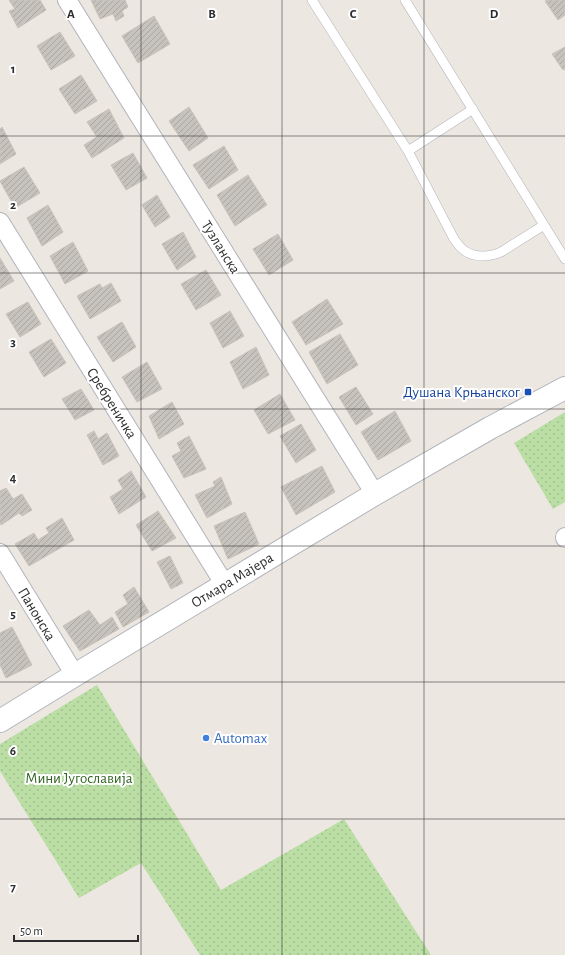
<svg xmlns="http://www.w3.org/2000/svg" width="565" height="955" viewBox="0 0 565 955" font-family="'Alegreya Sans',sans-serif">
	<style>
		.park { fill: url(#park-dots) }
		.building { fill: url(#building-hatch); stroke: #c9c3bb }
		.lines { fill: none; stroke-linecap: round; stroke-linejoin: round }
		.lane-casing { stroke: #b1b4bc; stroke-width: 10 }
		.street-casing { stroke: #b1b4bc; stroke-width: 20 }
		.secondary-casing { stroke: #b1b4bc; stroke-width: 24 }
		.lane { stroke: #fff; stroke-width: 9 }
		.street { stroke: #fff; stroke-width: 18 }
		.secondary { stroke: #fff; stroke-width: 22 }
		.grid { fill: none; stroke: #2d2d2d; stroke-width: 1; stroke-opacity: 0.55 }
		.transit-dot { fill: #1a4fb4; stroke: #fff; stroke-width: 1.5 }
		.shop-dot { fill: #3f7fe0; stroke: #fff; stroke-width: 1.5 }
		.labels { text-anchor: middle; stroke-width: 4; stroke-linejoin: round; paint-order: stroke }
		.street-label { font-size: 15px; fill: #2d2d2d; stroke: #fff }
		.transit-label { font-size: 15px; fill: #164399; stroke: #fff; text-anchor: end }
		.shop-label { font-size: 15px; fill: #366cbe; stroke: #fff; text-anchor: start }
		.park-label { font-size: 15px; fill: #336523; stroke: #fff }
		.grid-label { font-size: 13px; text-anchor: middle; font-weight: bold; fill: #2d2d2d; stroke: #fff; stroke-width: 4; stroke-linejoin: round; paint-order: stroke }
	</style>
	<defs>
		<pattern id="park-dots" width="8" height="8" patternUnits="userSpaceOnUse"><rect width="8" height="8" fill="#badea4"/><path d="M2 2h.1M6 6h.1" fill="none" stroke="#a0bf8e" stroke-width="1.8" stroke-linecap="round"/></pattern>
		<pattern id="building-hatch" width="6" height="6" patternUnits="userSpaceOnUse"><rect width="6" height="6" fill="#c6c2bc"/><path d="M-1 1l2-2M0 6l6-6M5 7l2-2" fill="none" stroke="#aaa7a2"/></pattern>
	</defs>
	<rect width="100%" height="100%" fill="#ede7e1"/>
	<path class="park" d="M565 412V502L553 509 514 443Z
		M97 685 221 890 344 819 431 955H200L141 863 79 898 0 771V744Z"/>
	<path class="building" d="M9 0H40L46 10 18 28 9 11 15 9Z
		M91 0H125L128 7 122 11 124 16 116 21 113 14 100 19Z
		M547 0H565V15L558 20 545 1Z
		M154 16 170 44 138 63 122 36Z
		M60 32 75 56 51 70 37 46Z
		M565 47V69L563 70 552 54Z
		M81 75 97 101 75 114 59 89Z
		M189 107 208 138 189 151 169 121Z
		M109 109 124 138 92 158 84 145 97 137 87 122Z
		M2 127 16 154 0 164V129Z
		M224 146 238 170 209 189 193 165Z
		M133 153 147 178 126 190 111 165Z
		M24 167 40 193 15 208 0 181Z
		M248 175 267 205 235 226 217 195Z
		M157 195 170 217 155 227 142 205Z
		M48 205 63 232 42 246 27 218Z
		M183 232 196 257 177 270 162 244Z
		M278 234 293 260 269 275 253 249Z
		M73 242 88 271 65 284 50 256Z
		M0 258 14 281 0 289Z
		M206 270 221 295 196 310 181 284Z
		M111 283 121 301 90 319 77 296 100 284 102 288Z
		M327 299 343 324 306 345 292 322Z
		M28 302 41 324 20 337 6 314Z
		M230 311 244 336 223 348 210 323Z
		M122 322 136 347 113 362 97 337Z
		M340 334 358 365 327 384 309 352Z
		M51 339 66 363 44 377 29 352Z
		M256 347 269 375 243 389 230 362Z
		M147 362 162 389 137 402 122 377Z
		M356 387 373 414 356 425 339 397Z
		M81 389 94 410 75 420 62 399Z
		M280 394 295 420 268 434 254 410Z
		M172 402 184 424 159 439 149 416Z
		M395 411 411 441 378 460 361 432Z
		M301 424 316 450 296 463 280 436Z
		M94 431 98 439 107 433 119 456 103 465 87 435Z
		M189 436 206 469 184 478 172 456 181 451 177 443Z
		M322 466 335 492 296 515 281 487Z
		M131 471 146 497 119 514 110 497 123 489 118 480Z
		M221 477 232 504 207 518 195 495 215 486 213 482Z
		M6 488 13 499 22 494 32 510 22 516 19 513 1 525 0 523V491Z
		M158 511 176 538 152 551 136 525Z
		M245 512 259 544 228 559 214 526Z
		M62 518 74 540 29 566 15 544 34 533 38 540 49 533 46 528Z
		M170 556 183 583 171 589 157 562Z
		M134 587 149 612 123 627 115 612 128 604 123 595Z
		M89 610 100 625 112 617 119 629 80 651 63 626Z
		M12 627 32 665 6 678 0 665V633Z"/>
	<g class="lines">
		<g class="lane-casing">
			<path id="lane" d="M312 0 408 151
				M405 0 565 259
				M473 109 408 151 454 239C457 243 460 248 465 251 475 258 490 257 501 252L544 225"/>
		</g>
		<g class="street-casing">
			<path id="street" d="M67 0 375 494
				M0 222 225 585
				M565 537V538
				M0 553 75 675"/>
		</g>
		<g class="secondary-casing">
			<path id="secondary" d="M0 721 75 675 375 494 490 428 565 388"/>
		</g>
		<use href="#lane" class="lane"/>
		<use href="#street" class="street"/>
		<use href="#secondary" class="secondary"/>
	</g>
	<path class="grid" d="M141 0V955M282 0V955M424 0V955M0 136H565M0 273H565M0 409H565M0 546H565M0 682H565M0 819H565"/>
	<rect class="transit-dot" x="524" y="388" width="8" height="8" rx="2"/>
	<circle class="shop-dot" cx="206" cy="738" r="4"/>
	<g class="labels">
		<g class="street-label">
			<text transform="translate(221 247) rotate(58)" y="5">Тузланска</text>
			<text transform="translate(112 403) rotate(58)" y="5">Сребреничка</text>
			<text transform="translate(232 580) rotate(-31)" y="5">Отмара Мајера</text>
			<text transform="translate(37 614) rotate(59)" y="5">Панонска</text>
		</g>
		<g class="transit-label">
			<text x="520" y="397">Душана Крњанског</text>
		</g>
		<g class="shop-label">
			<text x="214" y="743">Automax</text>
		</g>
		<g class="park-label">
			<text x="79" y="783">Мини Југославија</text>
		</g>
	</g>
	<g class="grid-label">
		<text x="71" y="18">A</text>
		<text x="212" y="18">B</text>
		<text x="353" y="18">C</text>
		<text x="494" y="18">D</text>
		<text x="13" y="73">1</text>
		<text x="13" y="209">2</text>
		<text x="13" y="346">3</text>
		<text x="13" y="482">4</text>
		<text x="13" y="618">5</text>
		<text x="13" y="755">6</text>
		<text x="13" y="891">7</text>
	</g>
	<path d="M14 935v6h124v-6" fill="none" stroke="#2d2d2d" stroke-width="2"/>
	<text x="20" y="935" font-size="12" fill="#2d2d2d" stroke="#ffffff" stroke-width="3" paint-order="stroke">50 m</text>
</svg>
